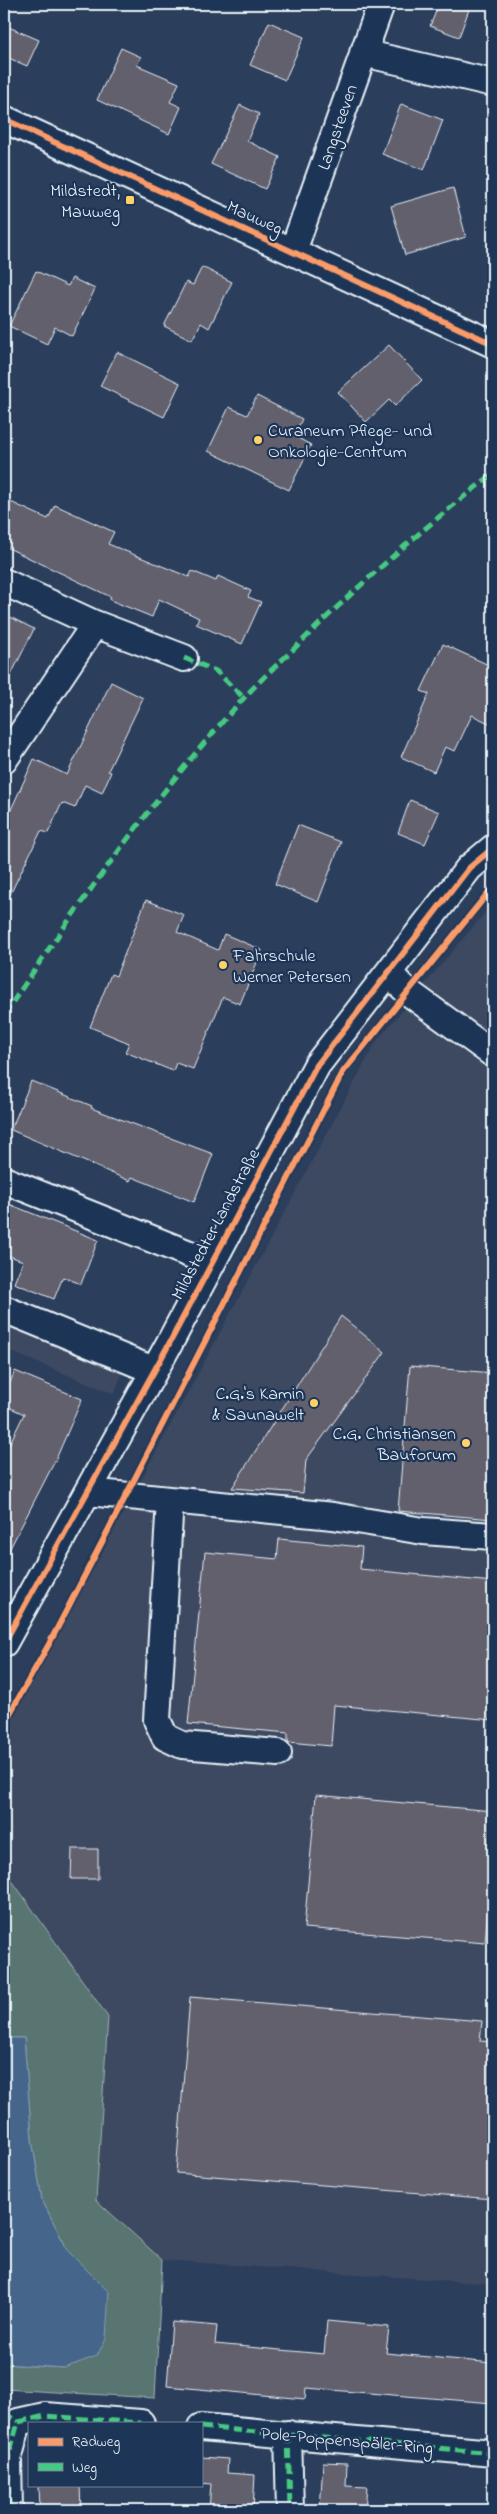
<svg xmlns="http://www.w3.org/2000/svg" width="497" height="2514" viewBox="0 0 497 2514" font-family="'Indie Flower',sans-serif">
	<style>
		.built { fill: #3c4861 }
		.green { fill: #587471; stroke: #a0b2b4 }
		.water { fill: #44658a; stroke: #869db6 }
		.building { fill: #64616e; stroke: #e8f1f8 }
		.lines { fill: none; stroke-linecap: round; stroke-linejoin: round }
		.minor-casing { stroke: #e8f1f8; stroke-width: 30 }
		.minor { stroke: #1d3557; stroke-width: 26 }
		.quiet { stroke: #46c982; stroke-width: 5; stroke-dasharray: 10 5; stroke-linecap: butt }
		.cycleway-casing { stroke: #1d3557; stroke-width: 9 }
		.cycleway { stroke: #fa9b69; stroke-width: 6 }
		.poi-dot { fill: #ffd166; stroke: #1d3557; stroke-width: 2 }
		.labels { text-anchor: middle; stroke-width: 4.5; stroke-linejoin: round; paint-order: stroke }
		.street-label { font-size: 18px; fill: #e8f1f8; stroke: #1d3557 }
		.poi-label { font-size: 18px; fill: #e8f1f8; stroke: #1d3557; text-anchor: end }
	</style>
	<rect width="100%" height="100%" fill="#2b3e5c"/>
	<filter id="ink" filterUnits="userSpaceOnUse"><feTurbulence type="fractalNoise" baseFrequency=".02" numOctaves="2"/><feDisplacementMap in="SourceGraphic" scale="10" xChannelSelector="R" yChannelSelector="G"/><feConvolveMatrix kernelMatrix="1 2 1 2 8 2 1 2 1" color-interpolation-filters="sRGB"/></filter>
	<g filter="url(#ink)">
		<path class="built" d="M493 903V2284L162 2260 96 2200 108 2017 4 1869V1735L376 1042Z
			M4 1296 132 1349 114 1394 4 1349Z"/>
		<path class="green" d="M4 1869 108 2017 96 2200 162 2260 155 2398 4 2389V2364L64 2368 109 2292 68 2251 42 2200 32 2140 24 2038H4Z"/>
		<path class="water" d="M4 2038H24L32 2140 42 2200 68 2251 109 2292 106 2338 97 2356 64 2368 4 2364Z"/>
		<path class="building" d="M439 4H471L459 37 430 26Z
			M269 22 304 37 285 80 250 65Z
			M4 25 39 40 27 66 4 56Z
			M121 48 141 57 137 65 179 83 170 102 181 107 169 134 97 100Z
			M401 104 443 120 424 170 382 154Z
			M240 105 259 114 247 141 280 157 265 189 211 164Z
			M453 188 466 237 405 255 391 206Z
			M202 267 232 282 209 328 201 323 192 340 164 326 186 282 193 285Z
			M36 271 68 286 72 278 95 289 72 336 55 327 47 344 9 326Z
			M389 345 422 380 395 406 389 400 366 422 338 392Z
			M117 352 180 383 164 417 100 386Z
			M257 396 302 419 294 436 311 445 289 490 208 451 229 407 247 415Z
			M4 499 48 519 55 505 114 532 108 544 189 577 192 571 216 581 218 576 251 591 248 597 261 602 242 644 196 624 199 618 159 599 152 617 110 600 111 597 4 546Z
			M4 614 34 629 4 689Z
			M443 644 493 667V725L472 715 455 751 445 747 434 772 401 757 429 694 421 691Z
			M111 682 143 698 108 771 111 772 102 793 85 785 75 808 62 803 48 833 41 831 4 907V825L34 759 67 775Z
			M410 800 439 812 425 844 398 833Z
			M298 825 341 842 318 902 275 884Z
			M146 900 184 915 177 932 218 950 224 934 262 950 240 1004 223 997 193 1069 176 1063 173 1071 125 1052 129 1043 90 1027 111 974 116 976Z
			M31 1081 92 1106 91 1108 213 1154 194 1202 132 1177 130 1181 11 1130Z
			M4 1202 98 1240 81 1284 63 1277 54 1299 14 1283 23 1261 4 1254Z
			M341 1316 385 1352 306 1460 303 1493 232 1488Z
			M410 1366 493 1373V1519L398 1511Z
			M15 1371 82 1399 56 1459 4 1560V1455L24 1414 4 1405V1396Z
			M279 1539 362 1547 360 1569 493 1582V1720L334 1705 331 1746 288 1742V1733L188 1724 205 1552 277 1559Z
			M316 1795 493 1811V1852L485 1943 304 1928Z
			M72 1849H98V1879H71Z
			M190 1997 482 2021 480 2041 493 2042V2199L176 2173Z
			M327 2321 389 2327 386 2353 493 2363V2403L306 2388 305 2399 167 2386 172 2322 217 2326 215 2344 324 2354Z
			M201 2457 228 2459 227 2473 255 2475 253 2510H209L211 2484 201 2483Z
			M323 2462 347 2463 346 2486 367 2487 365 2510H320Z
			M39 2485H80L81 2510H40Z"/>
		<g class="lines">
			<g class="minor-casing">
				<path id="minor" d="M363 53 493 83
					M4 119 493 344
					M293 251 381 4
					M4 582 95 624 184 658
					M4 760 95 624
					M388 973 408 992 493 1054
					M4 1180 212 1263
					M4 1309 153 1370
					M88 1492 333 1516 423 1531 493 1536
					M170 1500 157 1720 165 1737 182 1745 278 1753
					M4 1643 169 1344 317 1065 469 868 493 848
					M201 2427 493 2453
					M288 2434 290 2510
					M9 2510 8 2459 18 2422 45 2416 141 2423"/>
			</g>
			<use href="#minor" class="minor"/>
			<path class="quiet" d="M184 658 216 671 244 698
				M4 1015C78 905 154 796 243 699 261 679 281 661 300 643 361 583 425 526 493 474
				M4 2413 18 2422
				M201 2427 493 2453
				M288 2434 290 2510
				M9 2510 8 2459 18 2422 45 2416 141 2423"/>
			<g class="cycleway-casing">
				<path id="cycleway" d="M4 119 493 344
					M4 1643 169 1344 317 1065 469 868 493 848
					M4 1724 49 1644 115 1517 343 1072 493 887"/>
			</g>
			<use href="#cycleway" class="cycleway"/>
		</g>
	</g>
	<g class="poi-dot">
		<rect x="125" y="195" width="10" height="10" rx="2.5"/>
		<circle cx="258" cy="440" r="5"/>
		<circle cx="223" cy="965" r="5"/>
		<circle cx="314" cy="1403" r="5"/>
		<circle cx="466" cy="1443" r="5"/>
	</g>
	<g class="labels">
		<g class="street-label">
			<text transform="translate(337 127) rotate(-71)" y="6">Langsteeven</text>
			<text transform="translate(255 217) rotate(24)" y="6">Mauweg</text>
			<text transform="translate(215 1224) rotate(-62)" y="6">Mildstedter Landstraße</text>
			<text transform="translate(347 2440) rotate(5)" y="6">Pole-Poppenspäler-Ring</text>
		</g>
		<g class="poi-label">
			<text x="120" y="196">Mildstedt,<tspan x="120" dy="21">Mauweg</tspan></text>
			<text x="268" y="436" text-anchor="start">Curaneum Pflege- und<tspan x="268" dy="21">Onkologie-Centrum</tspan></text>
			<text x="233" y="961" text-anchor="start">Fahrschule<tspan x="233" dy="21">Werner Petersen</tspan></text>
			<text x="304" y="1399">C.G.'s Kamin<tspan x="304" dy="21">&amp; Saunawelt</tspan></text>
			<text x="456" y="1439">C.G. Christiansen<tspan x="456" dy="21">Bauforum</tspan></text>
		</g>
	</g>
	<rect width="497" height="2514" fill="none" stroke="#1d3557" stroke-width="20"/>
	<rect x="10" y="10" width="477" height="2494" fill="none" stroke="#e8f1f8" stroke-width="2" filter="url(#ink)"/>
	<rect x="28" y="2422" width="175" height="65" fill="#1d3557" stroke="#6e8097"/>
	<rect x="38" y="2438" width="25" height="8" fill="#fa9b69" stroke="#6e8097"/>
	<text x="72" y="2446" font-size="15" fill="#e8f1f8">Radweg</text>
	<rect x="38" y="2463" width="25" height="8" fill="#46c982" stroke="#6e8097"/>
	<text x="72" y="2472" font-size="15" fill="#e8f1f8">Weg</text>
</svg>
